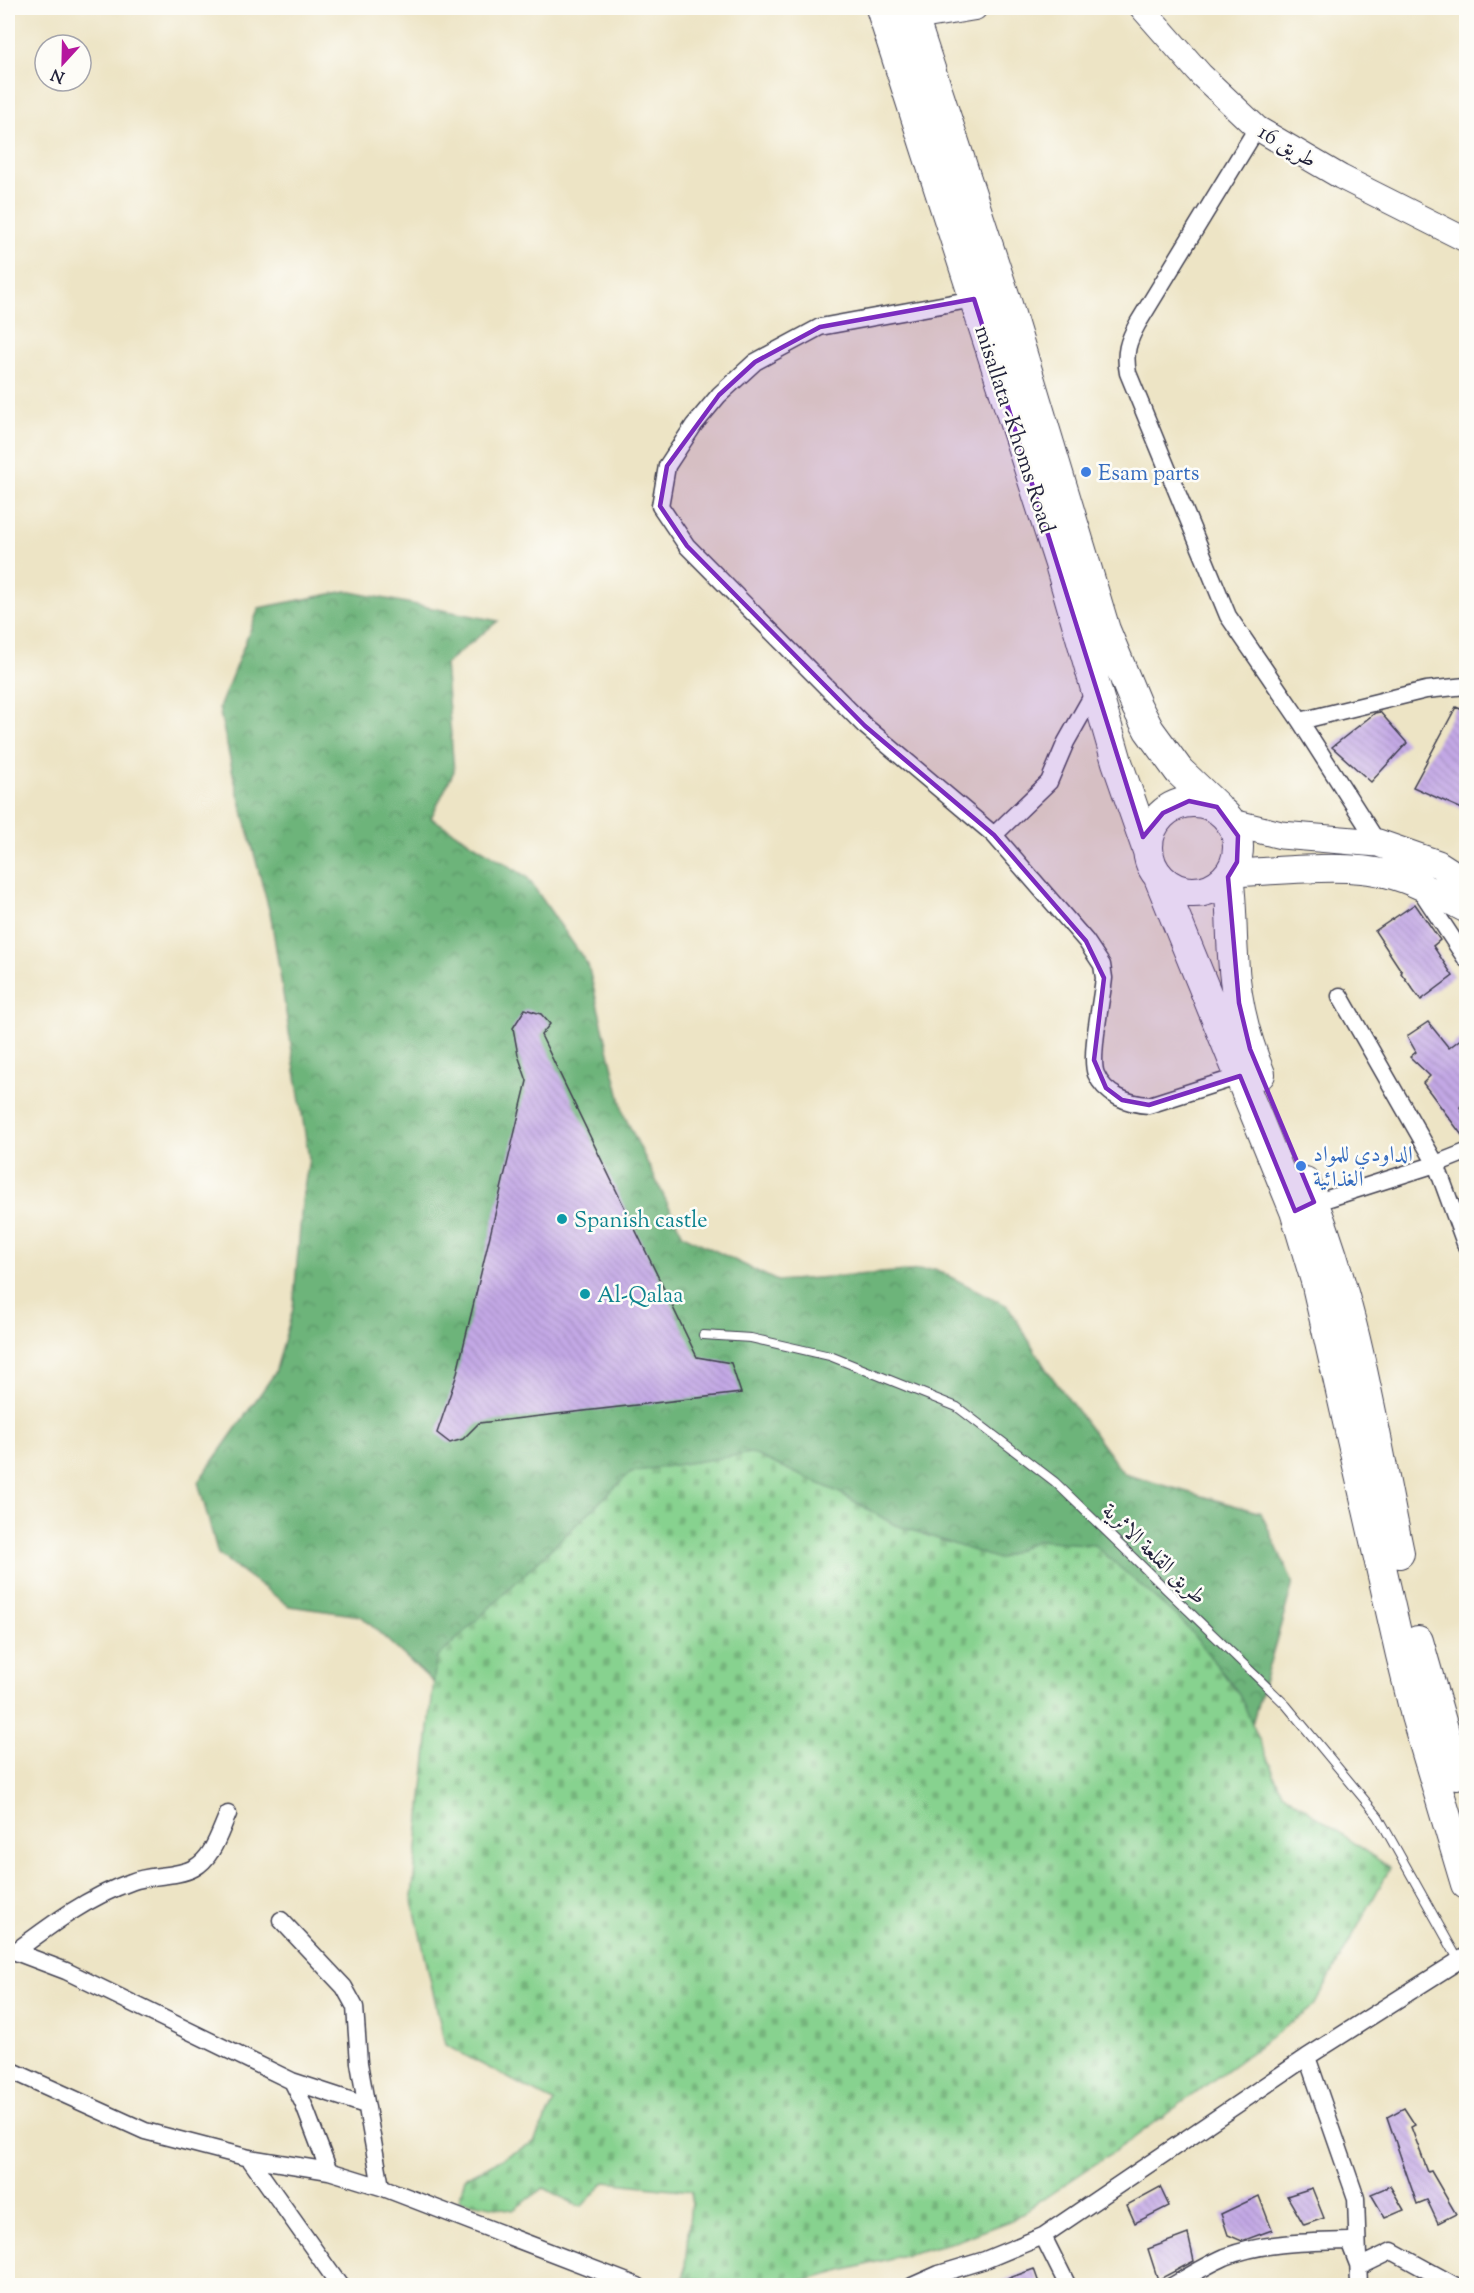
<svg xmlns="http://www.w3.org/2000/svg" width="1474" height="2293" viewBox="0 0 1474 2293" font-family="'Sorts Mill Goudy',Amiri,serif">
	<style>
		.forest { fill: url(#forest-crowns); stroke: #486b5a; stroke-width: 1.5 }
		.cemetery { fill: url(#cemetery-stones); stroke: #547a65; stroke-width: 1.5 }
		.building { fill: url(#building-back-hatch) }
		.lines { fill: none; stroke-linecap: round; stroke-linejoin: round }
		.lane-casing { stroke: #403f50; stroke-width: 10 }
		.street-casing { stroke: #403f50; stroke-width: 19 }
		.secondary-casing { stroke: #403f50; stroke-width: 26 }
		.primary-casing { stroke: #403f50; stroke-width: 29 }
		.highway-casing { stroke: #403f50; stroke-width: 32 }
		.lane { stroke: #fff; stroke-width: 8 }
		.street { stroke: #fff; stroke-width: 16 }
		.secondary { stroke: #fff; stroke-width: 24 }
		.primary { stroke: #fff; stroke-width: 27 }
		.highway { stroke: #fff; stroke-width: 30 }
		.marked { fill: #7b2cbf; fill-opacity: 0.2; stroke: #7b2cbf; stroke-width: 4.5; stroke-linejoin: round }
		.shop-dot { fill: #3f7fe0; stroke: #fdfcf7; stroke-width: 2 }
		.culture-dot { fill: #0f9aa8; stroke: #fdfcf7; stroke-width: 2 }
		.labels { text-anchor: middle; stroke-width: 5; stroke-linejoin: round; paint-order: stroke }
		.street-label { font-size: 22px; fill: #22223b; stroke: #fdfcf7 }
		.shop-label { font-size: 22px; fill: #366cbe; stroke: #fdfcf7; text-anchor: start }
		.culture-label { font-size: 22px; fill: #0d838f; stroke: #fdfcf7; text-anchor: start }
	</style>
	<defs>
		<pattern id="forest-crowns" width="20" height="18" patternUnits="userSpaceOnUse" patternTransform="scale(1.5)"><rect width="20" height="18" fill="#6db47a"/><path d="M2 6a3 3 0 1 1 6 0M12 15a3 3 0 1 1 6 0" fill="none" stroke="#599265"/></pattern>
		<pattern id="cemetery-stones" width="16" height="16" patternUnits="userSpaceOnUse" patternTransform="scale(1.5)"><rect width="16" height="16" fill="#87d28f"/><path d="M2 7V4a2 2 0 0 1 4 0v3zM10 15v-3a2 2 0 0 1 4 0v3z" fill="#74b47c"/></pattern>
		<pattern id="building-back-hatch" width="6" height="6" patternUnits="userSpaceOnUse" patternTransform="scale(1.5)"><rect width="6" height="6" fill="#c3a8e5"/><path d="M-1 5l2 2M0 0l6 6M5-1l2 2" fill="none" stroke="#a790c5"/></pattern>
	</defs>
	<rect width="100%" height="100%" fill="#fdfcf7"/>
	<filter id="ink" filterUnits="userSpaceOnUse"><feTurbulence type="fractalNoise" baseFrequency=".0167" numOctaves="2"/><feDisplacementMap in="SourceGraphic" scale="12" xChannelSelector="R" yChannelSelector="G"/><feConvolveMatrix kernelMatrix="1 2 1 2 8 2 1 2 1" color-interpolation-filters="sRGB"/></filter>
	<filter id="wash" filterUnits="userSpaceOnUse"><feTurbulence type="fractalNoise" baseFrequency=".008" numOctaves="4" result="noise"/><feDisplacementMap in="SourceGraphic" scale="24" xChannelSelector="R" yChannelSelector="G"/><feGaussianBlur stdDeviation="1.35" result="paint"/><feColorMatrix in="noise" values="0 0 0 0 0 0 0 0 0 0 0 0 0 0 0 0 0 1.4 0 .05"/><feComposite in="paint" operator="in"/></filter>
	<g filter="url(#wash)">
		<rect width="100%" height="100%" fill="#ede4c5"/>
		<path class="forest" d="M346 591 498 621 445 664 454 771 431 818 527 877 588 965 624 1115 683 1235 777 1281 935 1269 1008 1306 1046 1369 1124 1474 1261 1513 1293 1583 1252 1724 446 1694 361 1616 289 1606 218 1554 198 1482 275 1373 293 1309 303 1193 309 1159 271 917 234 778 219 708 259 608Z"/>
		<path class="cemetery" d="M751 1453 840 1493 893 1524 998 1559 1038 1540 1094 1545 1184 1623 1239 1694 1282 1792 1390 1868 1314 2006 1131 2140 1010 2221 957 2241 808 2280 748 2285 684 2278 692 2191 605 2182 581 2207 544 2188 513 2210 459 2200 465 2178 534 2142 554 2102 445 2045 412 1898 436 1659 631 1472Z"/>
		<g id="blocks">
			<path class="building" d="M1456 707 1467 712V799L1462 809 1413 787Z
				M1380 712 1407 743 1371 782 1332 747 1375 713Z
				M1415 904 1440 940 1433 946 1453 976 1421 1000 1401 973 1402 972 1375 931Z
				M525 1009 541 1014 550 1024 541 1035 697 1357 731 1363 741 1393 479 1423 463 1439 450 1443 437 1433 456 1377 527 1081 518 1055 513 1028Z
				M1428 1022 1449 1048 1467 1034V1098L1460 1107 1467 1125V1142L1423 1083 1430 1076 1410 1057 1416 1052 1407 1036Z
				M1404 2108 1415 2125 1411 2127 1428 2172 1431 2171 1456 2214 1438 2223 1427 2200 1417 2204 1387 2117Z
				M1390 2186 1404 2210 1385 2218 1371 2194Z
				M1160 2187 1169 2206 1135 2223 1127 2205Z
				M1312 2188 1324 2218 1304 2225 1287 2196Z
				M1259 2196 1272 2230 1242 2241 1228 2235 1221 2214Z
				M1188 2234 1194 2261 1158 2280 1148 2249Z
				M1034 2269 1040 2286H993V2284Z"/>
		</g>
	</g>
	<g filter="url(#ink)">
		<use href="#blocks" fill-opacity="0" stroke="#403f50" stroke-width="1.5"/>
		<g class="lines">
			<g class="lane-casing">
				<path id="lane" d="M703 1335 751 1338 830 1356 957 1407 1055 1482 1286 1705 1378 1816 1459 1961"/>
			</g>
			<g class="street-casing">
				<path id="street" d="M1257 128 1138 323C1128 341 1124 353 1128 373L1228 616 1300 721 1378 843
					M974 299 820 327 755 362 719 395 694 425 667 466 660 506 687 546 865 726 994 835 1086 941 1102 965 1104 978C1102 999 1089 1057 1096 1074 1105 1095 1128 1104 1149 1105L1240 1076
					M1300 721 1426 690 1466 686
					M994 835 1049 782 1066 742 1096 689
					M1420 889 1466 959
					M1340 996 1436 1164 1466 1246
					M1308 1205 1436 1164 1466 1152
					M281 1920 344 1987 355 2007 359 2063 381 2187
					M8 1949 66 1971 292 2081 365 2105
					M16 1951C52 1924 88 1897 131 1882 150 1874 175 1878 194 1868 213 1858 220 1831 228 1814
					M1307 2057 1356 2198 1359 2286
					M8 2069 145 2131 249 2158 329 2171 381 2187 638 2286
					M292 2081 303 2103 329 2171
					M249 2158 340 2286
					M1043 2236 1068 2286
					M912 2286 939 2274 985 2260 1043 2236 1307 2057 1466 1956
					M1172 2286C1189 2276 1207 2265 1225 2257 1262 2242 1309 2242 1349 2241L1359 2267 1392 2251 1456 2286"/>
			</g>
			<g class="secondary-casing">
				<path id="secondary" d="M1142 8 1201 75 1257 128 1341 177 1466 240
					M897 21 975 8"/>
			</g>
			<g class="primary-casing">
				<path id="primary" d="M1233 823 1281 835 1378 843 1438 864 1466 882
					M1230 873C1275 872 1344 862 1387 874 1415 881 1441 896 1466 909"/>
			</g>
			<g class="highway-casing">
				<path id="highway" d="M881 8 1060 564 1117 762 1148 851
					M910 8 1006 301 1105 630 1137 707 1149 730 1179 771 1217 807
					M1148 847a45 45 0 1 1 90 0a45 45 0 1 1-90 0Z
					M1158 875 1295 1211 1316 1281 1401 1655 1416 1716 1466 1884
					M1228 876C1232 903 1231 929 1233 956 1235 996 1244 1036 1260 1074
					M1305 1182C1355 1300 1373 1429 1399 1553
					M1418 1641 1456 1774"/>
			</g>
			<use href="#lane" class="lane"/>
			<use href="#street" class="street"/>
			<use href="#secondary" class="secondary"/>
			<use href="#primary" class="primary"/>
			<use href="#highway" class="highway"/>
		</g>
	</g>
	<path class="marked" d="M974 299 1143 837 1163 813 1189 801 1217 807 1238 836 1237 862 1228 877 1239 1003 1250 1049 1314 1202 1295 1211 1240 1076 1149 1105 1122 1100 1106 1088 1094 1060 1104 978 1086 941 994 835 865 726 687 546 660 506 667 466 719 395 755 362 820 327Z"/>
	<g class="shop-dot">
		<circle cx="1086" cy="472" r="6"/>
		<circle cx="1301" cy="1166" r="6"/>
	</g>
	<g class="culture-dot">
		<circle cx="562" cy="1219" r="6"/>
		<circle cx="585" cy="1294" r="6"/>
	</g>
	<g class="labels">
		<g class="street-label">
			<text transform="translate(1288 145) rotate(31)" y="8">طريق 16</text>
			<text transform="translate(1016 429) rotate(72)" y="8">misallata -Khoms Road</text>
			<text transform="translate(1155 1553) rotate(44)" y="8">طريق القلعة الاثرية</text>
		</g>
		<g class="shop-label">
			<text x="1098" y="480">Esam parts</text>
			<text x="1313" y="1161">الداودي للمواد<tspan x="1313" dy="25">الغذائية</tspan></text>
		</g>
		<g class="culture-label">
			<text x="574" y="1227">Spanish castle</text>
			<text x="597" y="1302">Al-Qalaa</text>
		</g>
	</g>
	<rect width="1474" height="2293" fill="none" stroke="#fdfcf7" stroke-width="30"/>
	<g transform="translate(63 63) rotate(202)"><circle r="28" fill="#fdfcf7" stroke="#a5a5ac" stroke-width="1.5"/>
	<path d="M0-4.5L10 22L0 15L-10 22Z" fill="#b5179e"/>
	<text y="-9" font-size="16" font-weight="bold" text-anchor="middle" fill="#22223b">N</text>
	</g>
</svg>
